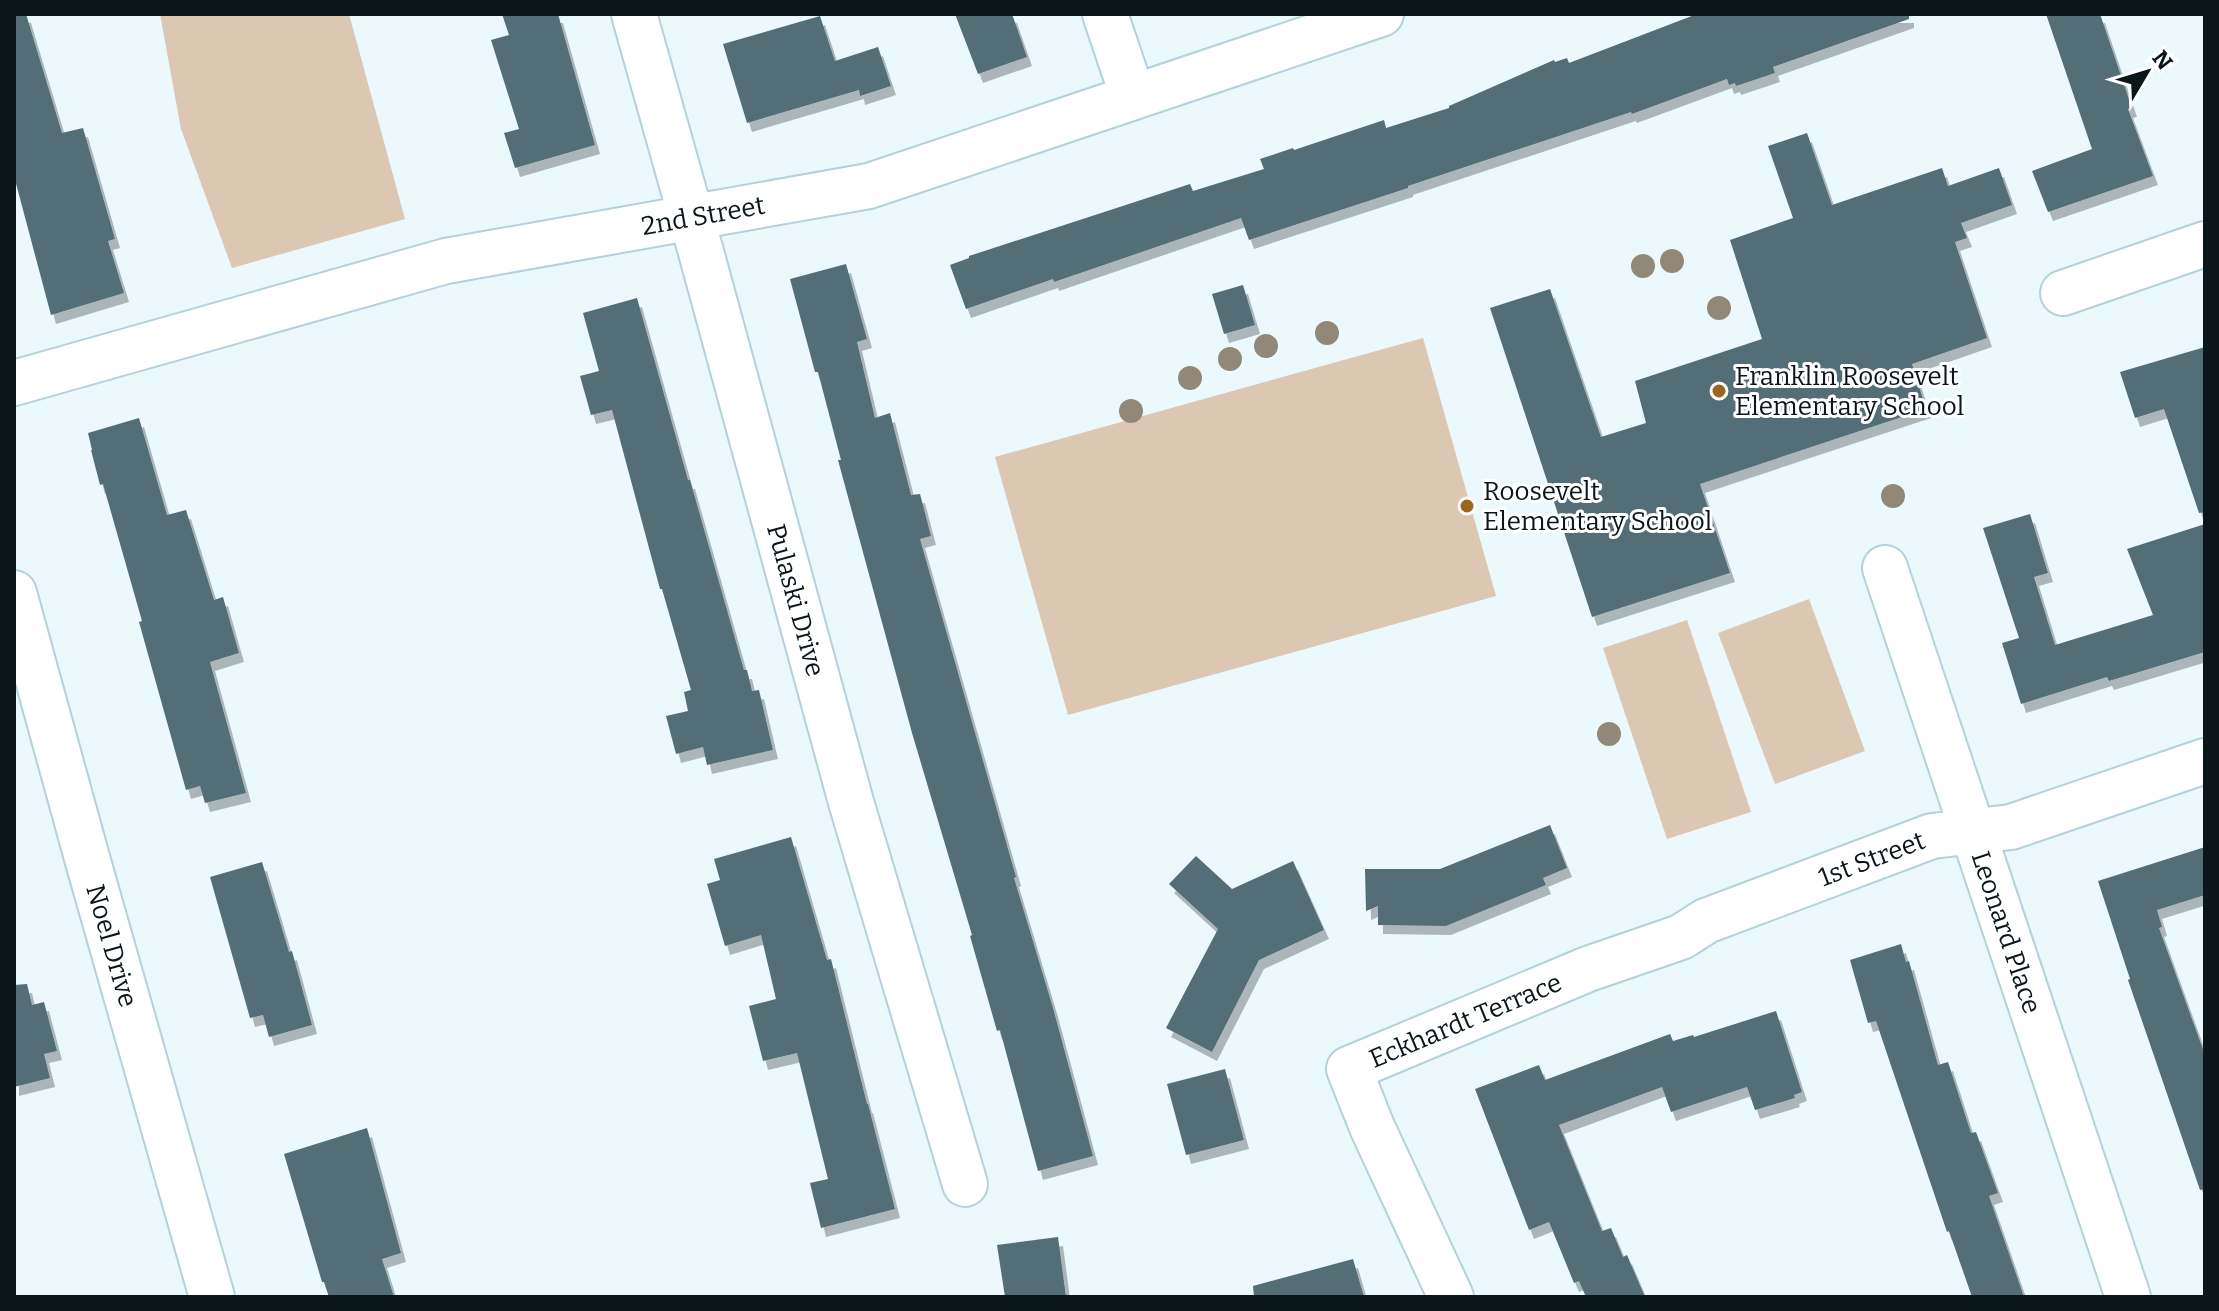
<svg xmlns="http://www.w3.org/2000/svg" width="2219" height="1311" viewBox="0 0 2219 1311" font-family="Bitter,serif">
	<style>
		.green { fill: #dbc7b2 }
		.building { fill: #526e77; filter: url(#shadow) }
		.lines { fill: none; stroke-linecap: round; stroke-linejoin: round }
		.minor-casing { stroke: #b3d2dc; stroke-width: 48 }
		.minor { stroke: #fff; stroke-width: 44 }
		.tree { fill: #918877 }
		.poi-dot { fill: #9b651e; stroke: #fff; stroke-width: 3 }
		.labels { text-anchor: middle; stroke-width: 6; stroke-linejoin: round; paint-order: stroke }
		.street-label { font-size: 26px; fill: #0a1619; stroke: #fff }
		.poi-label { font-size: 26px; fill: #0a1619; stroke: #fff; text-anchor: start }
	</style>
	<defs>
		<filter id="shadow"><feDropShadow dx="5" dy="9" stdDeviation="0" flood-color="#0004"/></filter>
	</defs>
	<rect width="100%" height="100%" fill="#ebf8fc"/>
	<path class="green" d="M160 14H349L405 219 232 268 181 129Z
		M1423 338 1496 596 1068 715 995 457Z
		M1809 599 1865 751 1775 784 1718 633Z
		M1687 620 1751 812 1667 839 1603 648Z"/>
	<path class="building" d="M14 14H26L62 133 83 128 115 239 108 241 124 293 51 315 14 176Z
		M502 14H558L595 145 515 168 504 133 519 129 491 40 509 35Z
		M955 14H1012L1027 57 978 74Z
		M1697 14H1909V19L1773 67 1775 73 1736 86 1735 83 1729 85 1727 79 1632 114 1631 112 1408 186V188L1249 240 1241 218 1054 282 1053 279 966 309 950 265 969 258V256L1190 184 1193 191 1264 169 1260 159 1293 148 1294 150 1384 120 1386 128 1449 108V106L1554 60 1555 62 1567 58 1569 63Z
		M2046 14H2100L2132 108 2128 109 2153 176 2048 212 2032 171 2092 149Z
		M820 16 835 61 878 47 891 86 860 96 859 90 747 123 723 44Z
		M1807 133 1832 205 1942 168 1948 186 1999 168 2012 205 1961 223 1967 238 1955 242 1987 338 1912 364 1926 409 1700 484 1730 573 1592 617 1490 308 1550 289 1601 437 1646 423 1635 381 1762 339 1730 240 1793 218 1768 146Z
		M846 264 867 339 857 342 875 418 890 413 911 495 920 494 931 536 920 539 1016 877 1014 878 1053 1008 1093 1156 1038 1171 1000 1030 997 1031 970 936 972 935 912 733 838 460H841L818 372H815L790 279Z
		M1243 285 1255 325 1224 334 1212 294Z
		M637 298 688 480H690L744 670H747L752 691 759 690 773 750 707 765 703 747 676 754 666 716 688 711 684 692 691 690 662 589H660L612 410 591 415 580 376 599 371 583 313Z
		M2205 347V512L2199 513 2164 409 2135 418 2120 372Z
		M139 418 167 515 186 510 214 600 223 597 239 653 210 662 246 793 205 803 200 786 186 790 139 622 142 621 103 484 100 485 91 450H92L88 433Z
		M2030 514 2048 573 2034 577 2055 645 2153 615 2127 549 2205 524V652L2109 681 2107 677 2021 704 2002 643 2019 638 1983 528Z
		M1550 825 1567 868 1543 878 1546 885 1446 926 1378 925V906L1366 911 1365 869H1440Z
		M791 837 827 960 831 959 867 1104H868L895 1209 821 1228 810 1183 828 1179 797 1053 763 1061 749 1006 776 999 761 935 725 946 707 884 720 880 714 859Z
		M2205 847V895L2157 910 2162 927 2159 928 2205 1055V1189L2200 1190 2128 980 2130 979 2098 881Z
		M1196 856 1232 889 1293 861 1324 930 1259 960 1212 1052 1166 1028 1218 929 1169 884Z
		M262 862 289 952 292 951 312 1025 269 1037 263 1015 250 1018 210 877Z
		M1901 944 1906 962 1909 961 1938 1065 1948 1062 1971 1133 1976 1132 1998 1193 1989 1196 2024 1297H1972L1949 1231 1947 1232 1876 1021 1868 1023 1850 960Z
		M27 984 32 1005 44 1002 57 1051 44 1054 50 1078 14 1087V985Z
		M1776 1011 1802 1092 1794 1095 1795 1098 1755 1110 1747 1087 1671 1112 1662 1087 1559 1125 1602 1231 1611 1228 1623 1257 1627 1255 1645 1297H1586L1579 1281 1574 1283 1549 1222 1529 1230 1475 1089 1539 1065 1545 1080 1670 1034 1673 1041 1693 1035 1694 1037Z
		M1225 1069 1244 1140 1186 1155 1167 1084Z
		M367 1128 401 1253 382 1259 394 1297H329L324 1282H322L284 1154Z
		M1058 1237 1066 1297H1005L997 1245Z
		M1353 1259 1364 1297H1254L1253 1286Z"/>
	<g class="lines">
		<g class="minor-casing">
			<g id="minor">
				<path id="s1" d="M634 14 701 252 851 802 965 1184"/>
				<path d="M1105 14 1133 97"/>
				<path d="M2063 293 2205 244"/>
				<path id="s2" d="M14 383 446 261 869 186 1381 14"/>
				<path id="s3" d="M1885 568 2128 1297"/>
				<path id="s4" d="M14 593 89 865 212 1297"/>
				<path id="s5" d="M1451 1297 1372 1127 1349 1069 1588 969 1681 937 1706 921 1932 836 2011 827 2205 761"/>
			</g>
		</g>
		<use href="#minor" class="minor"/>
	</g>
	<g class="tree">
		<circle cx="1672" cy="261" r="12"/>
		<circle cx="1643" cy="266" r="12"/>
		<circle cx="1719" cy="308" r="12"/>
		<circle cx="1327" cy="333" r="12"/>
		<circle cx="1266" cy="346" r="12"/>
		<circle cx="1230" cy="359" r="12"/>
		<circle cx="1190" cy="378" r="12"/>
		<circle cx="1131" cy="411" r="12"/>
		<circle cx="1893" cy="496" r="12"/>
		<circle cx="1609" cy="734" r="12"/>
	</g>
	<g class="poi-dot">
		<circle cx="1719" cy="391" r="8"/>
		<circle cx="1467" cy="506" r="8"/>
	</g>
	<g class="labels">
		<g class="street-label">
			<text dy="9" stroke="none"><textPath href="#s2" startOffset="710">2nd Street</textPath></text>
			<text dy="9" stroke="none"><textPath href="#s1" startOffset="608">Pulaski Drive</textPath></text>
			<text dy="9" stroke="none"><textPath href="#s5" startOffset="814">1st Street</textPath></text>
			<text dy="9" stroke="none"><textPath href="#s3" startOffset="384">Leonard Place</textPath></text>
			<text dy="9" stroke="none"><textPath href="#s4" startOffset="366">Noel Drive</textPath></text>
			<text dy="9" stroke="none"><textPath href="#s5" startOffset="376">Eckhardt Terrace</textPath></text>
		</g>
		<g class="poi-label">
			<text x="1735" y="385">Franklin Roosevelt<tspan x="1735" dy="30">Elementary School</tspan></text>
			<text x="1483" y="500">Roosevelt<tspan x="1483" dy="30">Elementary School</tspan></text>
		</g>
	</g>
	<rect width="2219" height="1311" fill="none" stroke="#0a1619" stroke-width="32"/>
	<g transform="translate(2147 72) rotate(52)" stroke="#ffffff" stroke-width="6" paint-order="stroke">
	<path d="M0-6L14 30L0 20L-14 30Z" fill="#0a1619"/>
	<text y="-12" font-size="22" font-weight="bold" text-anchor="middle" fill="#0a1619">N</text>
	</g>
</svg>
